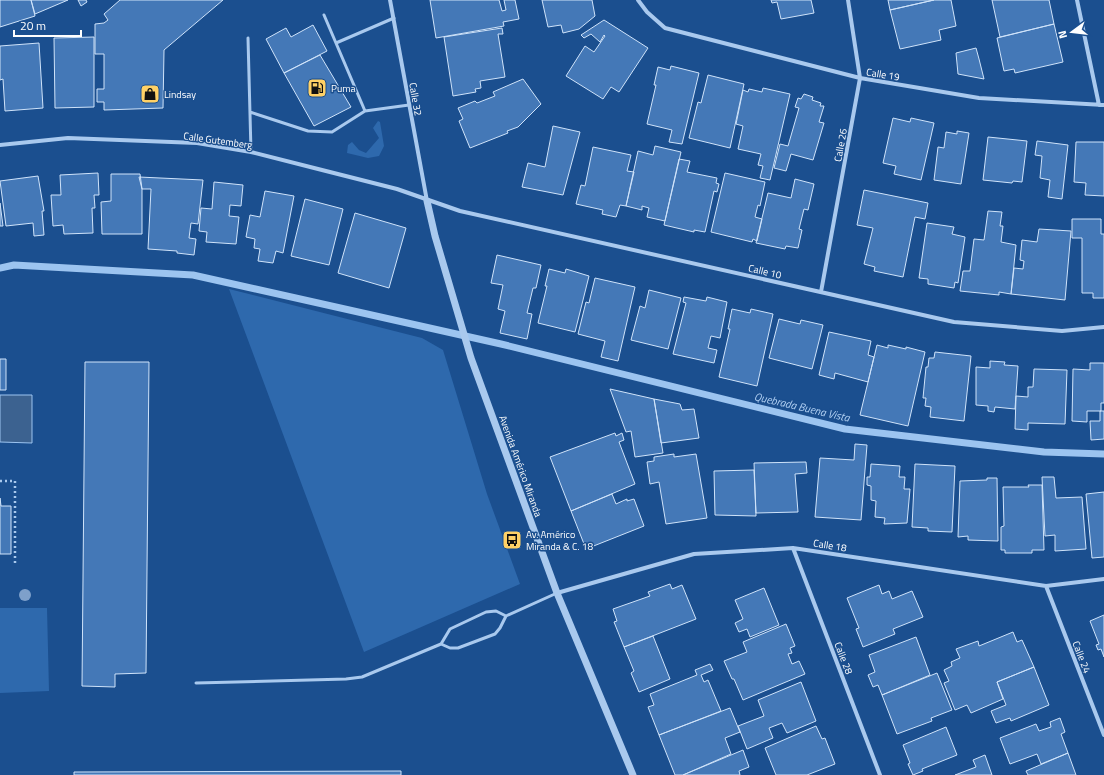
<svg xmlns="http://www.w3.org/2000/svg" width="1104" height="775" viewBox="0 0 1104 775" font-family="'Titillium Web',sans-serif">
	<style>
		.green { fill: #2e69ad }
		.water { fill: #3c6290; stroke: #9cc4f0 }
		.lines { fill: none; stroke-linecap: round; stroke-linejoin: round }
		.stream { stroke: #9cc4f0; stroke-width: 7 }
		.building { fill: #4478b7; stroke: #cfe3fa }
		.path { stroke: #a9c9ee; stroke-width: 2.5; stroke-dasharray: 2 3; stroke-linecap: butt }
		.service { stroke: #a9c9ee; stroke-width: 3 }
		.minor { stroke: #a9c9ee; stroke-width: 4 }
		.tertiary { stroke: #a9c9ee; stroke-width: 7 }
		.tree { fill: #7ea0ca }
		.labels { text-anchor: middle; stroke-width: 3; stroke-linejoin: round; paint-order: stroke }
		.street-label { font-size: 10px; fill: #fff; stroke: #1b4f8f }
		.poi-label { font-size: 10px; fill: #fff; stroke: #1b4f8f; text-anchor: start }
		.water-label { font-size: 11px; font-style: italic; fill: #b5d3f5; stroke: #1b4f8f }
	</style>
	<rect width="100%" height="100%" fill="#1b4f8f"/>
	<path class="green" d="M378 121 380 122 384 146 379 156 368 158 347 153 348 145 352 142 359 150 366 153 379 138 373 128Z
		M229 289 410 335 422 338 443 350 487 494 520 584 364 652Z
		M0 608H47L49 691 0 693Z"/>
	<path class="water" d="M0 395H32V443L0 442Z"/>
	<g class="lines">
		<path class="stream" d="M0 268 14 265 193 275 501 344 845 429 1044 452 1104 454"/>
	</g>
	<path class="building" d="M0 0H31L35 16 0 27Z
		M31 0H68L35 14Z
		M78 0H86L87 2 81 6Z
		M120 0H223L164 50 163 108 104 110V102H97V89H104V54H95V24L104 23 108 20 104 14Z
		M430 0H499L502 11 506 10 504 0H515L519 19 503 22 504 26 436 38Z
		M542 0H592L595 16 579 29 563 33 561 25 548 27Z
		M771 0H811L814 13 781 19 777 2 772 3Z
		M888 0H934L890 10Z
		M934 0H951L956 26 939 30 941 40 900 49 890 10Z
		M992 0H1049L1054 24 1000 37Z
		M604 20 648 48 619 92 611 87 603 99 566 76 585 46 594 52 605 36 604 35 600 42 591 34 584 38 581 35Z
		M1054 24 1063 62 1015 73 1014 69 1004 71 997 38Z
		M313 25 327 51 284 73 266 39 286 28 291 37Z
		M502 28 503 34H498L505 77 480 81 481 88 475 89 476 92 453 96 444 37Z
		M94 37V107L55 108 54 38Z
		M39 43 43 108 5 111 3 79 0 80V46Z
		M976 48 979 59 984 79 958 74 956 53Z
		M320 55 351 107 314 126 284 73Z
		M671 66 699 73 682 144 669 142 672 130 647 124 656 85H654L658 67 670 70Z
		M708 75 744 84 730 148 689 138 698 102 701 103Z
		M523 79 541 104 518 127 507 131 508 133 470 148 459 121 463 119 458 108 475 101 477 103 495 96 493 92Z
		M763 88 790 94 770 180 760 178 763 166 758 165 761 154 738 149 743 126 736 124 743 90 748 92 749 89 762 92Z
		M804 94 813 97 812 100 821 103 820 106H824L819 122 824 123 813 160 791 154 786 171 774 168 780 144 788 146 799 108 795 107 798 98 801 99Z
		M893 118 910 122 911 118 934 123 921 180 894 174 896 166 883 163Z
		M553 126 580 132 563 195 522 187 528 163 545 167Z
		M957 131 969 133 961 184 934 180 938 147 944 148 946 132 957 134Z
		M988 137 1027 141 1022 182 1013 181 1012 183 983 180Z
		M1037 141 1068 145 1062 199 1048 197 1050 180 1040 178 1042 156 1035 155Z
		M1076 142H1104V196L1085 195 1086 183 1074 182Z
		M655 146 681 152 665 221 647 217 649 208 642 206V210L626 206 638 151 653 155Z
		M593 147 631 155 627 171 634 172 626 206 620 205 616 217 602 214 603 210 576 204 581 185 585 186Z
		M679 159 690 161 687 172 717 178 716 183 719 184 717 192 714 191 705 232 694 230V232L664 225Z
		M98 173 99 195H94L95 208H92L93 233 64 234 63 225 53 226 51 195H61L60 175Z
		M725 173 765 182 760 206 758 205 755 217 762 219 757 241 753 239 752 242 711 232Z
		M111 174H140L142 189V234H102L101 202 111 201Z
		M38 176 44 211H42L44 235 34 236 33 223 6 226 0 181Z
		M139 177 203 180 198 224 191 223 189 238 196 239 194 255 177 253V251L148 249 151 189H142Z
		M795 179 814 184 808 210 804 209 799 229 802 230 798 248 786 246 785 249 756 243 768 193 791 198Z
		M214 182 243 185 241 206 230 205 229 216 239 217 236 244 206 242 207 232 199 231 201 208 212 209Z
		M864 190 928 203 925 219 915 217 903 277 874 271 875 267 864 264 873 228 857 225Z
		M265 191 294 196 283 253 276 251 273 263 258 261 260 249 254 248 255 239 246 237 250 215 260 217Z
		M305 199 343 209 329 265 291 256Z
		M0 203 3 226H0Z
		M988 211 1002 212 1000 226H1003L1001 242 1016 245 1011 294 999 292V295L960 291 963 271H970L974 239 984 240Z
		M355 213 406 228 389 288 338 273Z
		M1072 219H1101V234H1104V298H1093V293H1082V238H1072Z
		M927 223 954 227 952 234 965 237 958 283 955 282 954 288 928 284V279L919 278Z
		M1039 229 1071 231 1065 300 1011 294 1014 268 1023 269 1024 261 1020 260 1022 240 1037 242Z
		M497 255 541 265 536 288H533L527 313 532 314 527 339 500 333 505 311 498 309 503 285 491 283Z
		M549 269 565 273 566 269 589 276 575 332 538 323 547 286H545Z
		M595 278 635 287 618 361 601 357 605 341 578 334 586 302 589 303Z
		M649 290 681 298 668 349 631 340 640 306 645 308Z
		M684 297 706 301 707 297 727 302 720 338 711 336 708 348 717 350 714 363 673 354 686 303 683 302Z
		M732 309 750 313 751 309 773 314 757 386 719 377 730 329H728Z
		M779 319 800 324 801 320 823 325 812 369 769 358Z
		M829 332 871 341 868 355 874 357 868 382 835 373 834 379 819 375Z
		M877 345 888 348V345L906 349V347L925 352 908 426 860 415Z
		M935 352 971 356 964 421 930 417 931 407 925 406 926 398H923L926 367H928L929 358H934Z
		M0 359H6V390H0Z
		M990 361 1005 362 1004 365 1018 366 1015 409 995 407 994 412 988 411V406L976 405V367L990 368Z
		M85 362H149L146 673 115 674V687L82 686Z
		M1090 363H1104V403H1101V411H1087V422L1072 421 1073 369 1090 370Z
		M1034 369 1067 370 1065 424 1028 423V430L1015 429 1016 396 1028 397V387H1033Z
		M610 389 654 399 663 453 635 457 631 431 626 432Z
		M654 399 680 404 682 410 694 409 699 438 661 443Z
		M1100 411H1104V439L1091 440 1090 421H1100Z
		M615 433 616 436 622 433 624 440 619 442 635 484 571 511 550 457Z
		M855 444 867 445 861 520 815 517 820 458 854 460Z
		M674 454V457L696 454 707 518 666 524 659 482 650 484 647 462 654 461V457Z
		M806 462 807 473 795 474 798 512 756 513 754 463Z
		M871 464 900 466 899 477H905L904 489H910L907 523 884 524 885 518 875 517 876 501 871 500V486L867 485V477H870Z
		M915 464 955 466 952 532 928 531V528L912 527Z
		M754 470 756 516 715 515 714 471Z
		M1042 477H1054L1056 498 1082 497 1086 549 1055 551V535L1045 536Z
		M987 478H997L998 541 968 540V536L958 537 960 481 987 480Z
		M1028 485H1042L1044 550H1032V553H1005V550H1001V527L1004 526 1003 487H1029Z
		M1104 492V557L1092 558 1086 494Z
		M612 494 616 504 627 499V501L634 499 644 526 586 549 571 511Z
		M0 498 1 506H11V554H0Z
		M670 584 672 589 682 585 696 619 624 647 614 622 617 621 613 609 650 596 648 592Z
		M879 585 882 594 889 591 892 599 912 591 923 617 893 629 895 634 863 647 856 629 859 628 847 598Z
		M764 588 779 625 750 637 747 629 739 632 735 623 743 619 735 600Z
		M1104 615V657L1101 649 1098 650 1096 645 1099 644 1090 621Z
		M786 624 795 646 790 648 792 653 788 654 792 664 799 661 805 674 743 700 734 679H732L724 661 747 652 743 642Z
		M1013 632 1017 642 1022 640 1034 667 997 682 1003 699 971 713 967 705 955 710 944 683 949 681 944 670 952 666 951 662 960 658 956 649 978 641 979 646Z
		M653 636 670 679 639 692 631 673 634 671 624 647Z
		M916 637 930 675 882 695 878 685 873 687 868 675 875 672 869 655Z
		M710 664 713 670 701 675 704 682 708 680 721 711 659 735 648 707 654 705 650 694 697 675 695 670Z
		M1034 667 1049 705 1011 721 1010 718 996 723 991 711 1006 705 997 682Z
		M937 673 952 710 931 718 932 721 897 734 882 695Z
		M801 682 816 721 787 733 782 723 769 728 773 738 747 749 738 726 764 716 758 700Z
		M730 708 740 732 725 738 731 754 683 775H675L659 735Z
		M1060 718 1065 732 1061 734 1068 753 1041 764 1037 754 1010 764 1000 738 1036 724 1039 731 1051 727 1050 722Z
		M816 726 822 739 825 738 835 764 807 775H776L765 748Z
		M946 727 957 755 922 769 923 771 913 775 908 764 910 763 903 745Z
		M743 750 749 767 739 771 740 775H683Z
		M1068 753 1076 775H1028L1026 771Z
		M985 755 992 775H955L976 767 973 760Z
		M401 771V775H74V772Z"/>
	<g class="lines">
		<path class="path" d="M0 481H15V564"/>
		<path class="service" d="M248 38 251 152
			M336 43 394 18
			M365 111 409 105
			M250 112 308 131 332 132 365 111 324 15
			M441 644 450 648H458L495 634 500 628 506 616 557 593
			M196 683 346 679 362 677 441 644 450 629 486 612 496 611 506 616"/>
		<path class="minor" d="M390 0 427 201
			M638 0 647 12 665 28 860 78 979 98 1104 105
			M1077 0 1099 105
			M0 145 68 138 197 143 251 152 322 170 397 189 460 211 954 322 1062 331 1104 327
			M821 292 860 78 848 0
			M793 548 880 775
			M1046 586 1104 735
			M557 593 694 554 793 548 1046 586 1104 579"/>
		<path class="tertiary" d="M427 201 435 236 471 358 557 593 633 775"/>
	</g>
	<circle class="tree" cx="25" cy="595" r="6"/>
	<defs>
		<g id="fuel-square" transform="scale(1)"><rect x="-9" y="-9" width="18" height="18" rx="4" fill="#ffd166" stroke="#1b4f8f"/><path d="M-5.5-6h7V0h2V4h1.3V-2.5L3-4.5l.8-.8L6-3V5H2.5V1h-1V6h-7ZM-4.2-4.7v3.2H.2V-4.7Z" fill="#111"/></g>
		<g id="shop-square" transform="scale(1)"><rect x="-9" y="-9" width="18" height="18" rx="4" fill="#ffd166" stroke="#1b4f8f"/><path d="M-5-2.5h2.3a2.7 3.5 0 0 1 5.4 0H5L5.5 6h-11ZM-1.5-2.5h3a1.5 2.3 0 0 0-3 0Z" fill="#111"/></g>
		<g id="bus-square" transform="scale(1)"><rect x="-9" y="-9" width="18" height="18" rx="4" fill="#ffd166" stroke="#1b4f8f"/><path d="M-5-6H5V4H4V6H2V4H-2V6H-4V4H-5ZM-3.5-4V0h7V-4ZM-3.5 1.2v1.5H-2V1.2ZM2 1.2v1.5H3.5V1.2Z" fill="#111"/></g>
	</defs>
	<g fill-rule="evenodd">
		<use href="#fuel-square" x="317" y="88"/>
		<use href="#shop-square" x="150" y="94"/>
		<use href="#bus-square" x="512" y="540"/>
	</g>
	<g class="labels">
		<g class="street-label">
			<text transform="translate(883 74) rotate(9)" y="4">Calle 19</text>
			<text transform="translate(416 99) rotate(80)" y="4">Calle 32</text>
			<text transform="translate(218 140) rotate(8)" y="4">Calle Gutemberg</text>
			<text transform="translate(840 145) rotate(-80)" y="4">Calle 26</text>
			<text transform="translate(765 271) rotate(13)" y="4">Calle 10</text>
			<text transform="translate(521 466) rotate(70)" y="4">Avenida Américo Miranda</text>
			<text transform="translate(830 545) rotate(9)" y="4">Calle 18</text>
			<text transform="translate(1082 657) rotate(69)" y="4">Calle 24</text>
			<text transform="translate(844 658) rotate(69)" y="4">Calle 28</text>
		</g>
		<g class="poi-label">
			<text x="331" y="92">Puma</text>
			<text x="164" y="98">Lindsay</text>
			<text x="526" y="538">Av. Américo<tspan x="526" dy="12">Miranda &amp; C. 18</tspan></text>
		</g>
		<g class="water-label">
			<text transform="translate(802 407) rotate(13)" y="4">Quebrada Buena Vista</text>
		</g>
	</g>
	<g transform="translate(1072 32) rotate(255)" stroke="#1b4f8f" stroke-width="3" paint-order="stroke">
	<path d="M0-3L7 15L0 10L-7 15Z" fill="#ffffff"/>
	<text y="-6" font-size="11" font-weight="bold" text-anchor="middle" fill="#ffffff">N</text>
	</g>
	<path d="M14 30v6h67v-6" fill="none" stroke="#ffffff" stroke-width="2"/>
	<text x="20" y="30" font-size="12" fill="#ffffff" stroke="#1b4f8f" stroke-width="3" paint-order="stroke">20 m</text>
</svg>
